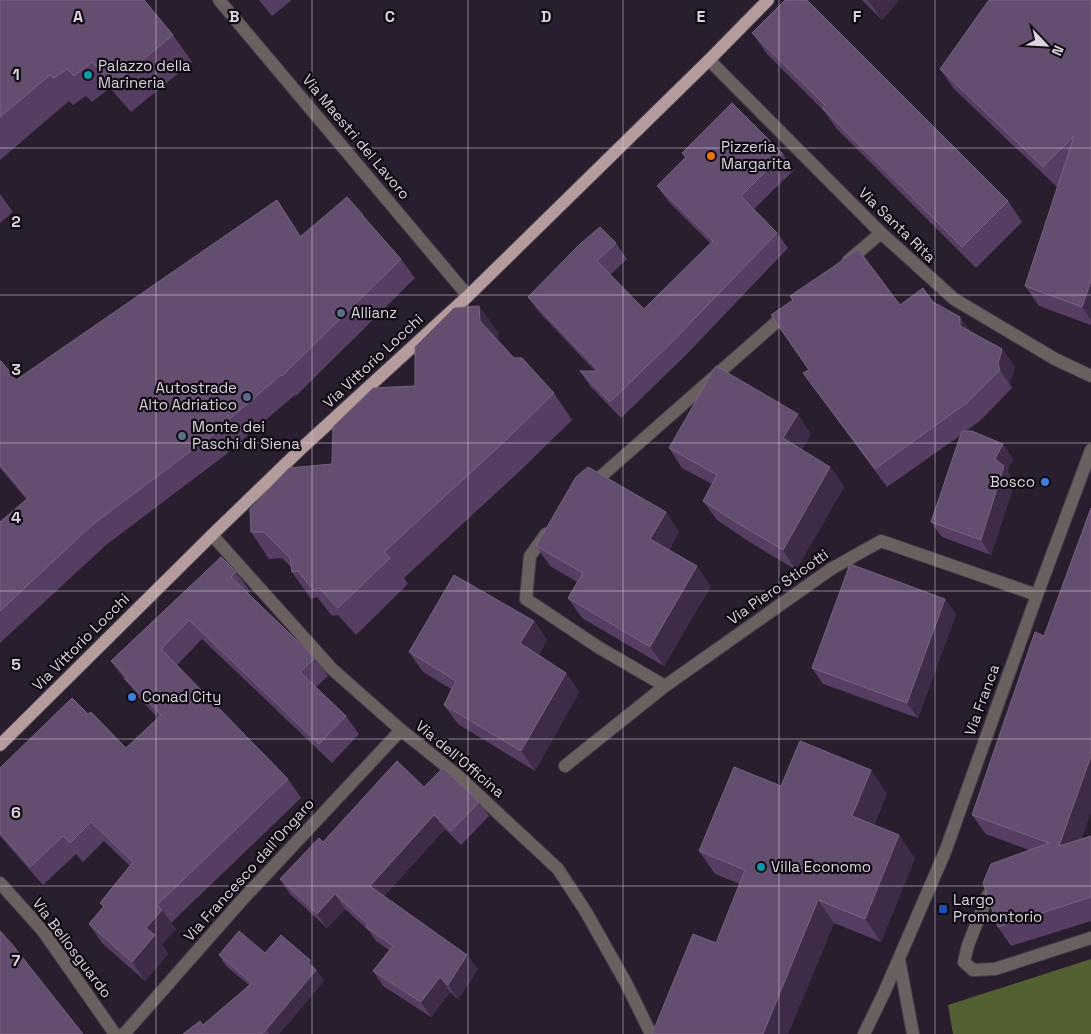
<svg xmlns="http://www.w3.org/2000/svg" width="1091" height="1034" viewBox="0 0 1091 1034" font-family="'Space Grotesk',sans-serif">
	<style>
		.forest { fill: #536032 }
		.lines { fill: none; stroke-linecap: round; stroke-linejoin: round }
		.minor-casing { stroke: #453b4a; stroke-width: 14 }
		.major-casing { stroke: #453b4a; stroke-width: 14 }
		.minor { stroke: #6b6060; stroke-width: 12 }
		.major { stroke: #b59c9c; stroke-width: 12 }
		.wall { fill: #563e62 }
		.shaded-wall { fill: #3e2b48 }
		.building { fill: #644e70; stroke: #776381 }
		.grid { fill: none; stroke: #dbd4df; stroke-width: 1; stroke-opacity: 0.55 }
		.culture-dot { fill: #0f9aa8; stroke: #0f0a11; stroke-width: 2 }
		.food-dot { fill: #e8710a; stroke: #0f0a11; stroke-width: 2 }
		.service-dot { fill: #5c6f8a; stroke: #0f0a11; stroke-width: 2 }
		.shop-dot { fill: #3f7fe0; stroke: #0f0a11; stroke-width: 2 }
		.transit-dot { fill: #1a4fb4; stroke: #0f0a11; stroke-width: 2 }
		.labels { text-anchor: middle; stroke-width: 4.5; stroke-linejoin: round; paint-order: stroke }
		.poi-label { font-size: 15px; fill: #dbd4df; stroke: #0f0a11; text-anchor: start }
		.street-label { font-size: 15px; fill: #dbd4df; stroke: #0f0a11 }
		.grid-label { font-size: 16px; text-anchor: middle; font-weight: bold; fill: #dbd4df; stroke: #0f0a11; stroke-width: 4.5; stroke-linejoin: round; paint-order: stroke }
	</style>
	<rect width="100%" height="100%" fill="#291e2e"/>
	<path class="forest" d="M1091 959V1034H953L948 1005Z"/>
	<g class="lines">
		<g class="minor-casing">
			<path id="minor" d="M219 0 468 296
				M709 60 881 233 954 299 1055 359 1091 376
				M848 261 881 233
				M590 486 789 311
				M546 534 530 556 526 599 598 647 665 686
				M212 535 332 669 401 730 457 775 558 869 586 912 626 983 651 1034
				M565 766 665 686 831 569 881 541 1037 595
				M0 883 43 931 115 1034
				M988 895 968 945 964 962 973 970 995 969 1091 938
				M899 959 913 1034
				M124 1034 242 900 401 730
				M864 1034 884 993 945 852 1037 595 1091 450"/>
		</g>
		<g class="major-casing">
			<path id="major" d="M0 745 212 535 304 446 468 296 709 60 768 0"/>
		</g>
		<use href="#minor" class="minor"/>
		<use href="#major" class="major"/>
	</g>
	<path class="wall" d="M0 0 173 35 192 62 131 112 110 88 92 102 86 96 73 105 69 101 0 160Z
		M259 0H292L272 16Z
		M862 0H899L882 20Z
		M1091 0V325L1039 306 1025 286 1058 186 1057 187 954 89 940 69Z
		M752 33 1008 201 1022 222 976 268 837 129 824 111 767 54Z
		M682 153 783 154 794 170 754 209 777 233 788 248 685 356 621 418 590 386 580 371H595L539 312 528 297 616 243 627 259 610 275 644 309 710 243 668 201 657 186 685 158Z
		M0 194 13 212 0 223Z
		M363 215 370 224 401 259 415 278 296 396 295 395 228 452V453L106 545 0 643V522L27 500 0 468V361L16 380 291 220 301 236Z
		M790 296 900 305 933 302 960 317 970 331 1002 349 1015 367 1010 383 1012 388 981 420 966 431 1003 444 1013 459 1007 471 1015 482 991 555 942 537 931 522 961 435 887 487 803 373 809 370 793 300Z
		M479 306 498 333V341L514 358 554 393 572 420 522 469 404 578 408 584 356 635 338 615 332 616 317 597 311 599 292 572 291 567 282 558 269 559 251 532 332 464 415 386Z
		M811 434 802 450 830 467 844 487 796 570 748 541 717 520 703 501 712 484 682 468 669 448Z
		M666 512 679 532 669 550 711 586 664 666 582 618 568 598 577 582 550 566 536 546Z
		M236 572 250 591 248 593 315 658 328 676 316 687 346 716 359 734 332 763 202 639 177 665 288 779 301 798 171 923 176 929 162 944 168 954 145 981 102 943 89 924 103 907 100 903 130 866 104 841 83 862 76 854 43 885 0 836V768L88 714 126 748 158 718 139 698 130 685 125 680 111 661Z
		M956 614 918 718 823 684 812 668Z
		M534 621 547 640 539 655 566 673 579 692 535 771 458 724 444 705 451 689 423 672 409 652Z
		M1044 636 1082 839 1091 836V921L1011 946 998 927 1029 850 986 834 972 815Z
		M781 786 887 793 874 825 915 858 881 942 834 923 788 1034H652L716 943 740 884 715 874 699 851Z
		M424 787 479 802 489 816 461 845 445 829 384 896 478 969 458 999 450 992 431 1017 383 986 373 971 389 950 376 941 369 931 345 909 327 928 290 894 280 879 323 842Z
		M265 953 310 960 324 981 279 1034H183L203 1025 249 985 226 966 219 955Z"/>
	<path class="shaded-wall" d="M868 0H899L882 20Z
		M277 200 291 220 314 257 300 237Z
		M1091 281V320L1082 307Z
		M479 306 498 333 499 348 480 321Z
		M960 317 972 335 960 326Z
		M1002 349 1015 367 1010 383 1012 388 1000 370 998 364Z
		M798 414 811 434 797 458 783 438Z
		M1003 444 1013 459 1007 471 1015 482 991 555 981 540 995 459Z
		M830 467 844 487 796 570 783 550Z
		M666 512 679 532 664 558 650 539Z
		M697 566 711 586 664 666 650 647Z
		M945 599 956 614 918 718 907 703Z
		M534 621 547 640 534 663 520 643Z
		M566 673 579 692 535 771 521 751Z
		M1091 756V813L1072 865 1059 846Z
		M871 770 887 793 868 839 852 816Z
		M434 815 445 829 380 900 370 886Z
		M899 835 915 858 881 942 865 919Z
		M335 894 345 909 327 928 317 914Z
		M818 900 834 923 788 1034H763Z
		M162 910 176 929 162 944 168 954 145 981 132 962 146 928Z
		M467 955 478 969 458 999 448 985Z
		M310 960 324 981 279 1034H269L266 1030Z
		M440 977 450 992 431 1017 421 1002Z"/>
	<path class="building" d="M0 0H144L173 35 112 85 92 62 74 76 67 69 54 78 50 75 0 117Z
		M785 0H807L1008 201 962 247 822 108 825 105 752 33Z
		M989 0H1091V281L1082 307 1025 286 1074 136 1043 167 940 69Z
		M732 103 783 154 741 196 777 233 674 340 610 402 580 371H599L528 297 580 244 600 227 616 243 597 261 644 309 713 241 657 186 686 157 682 153Z
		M347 197 363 215H362L401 259 282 376 281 375 214 432 215 433 92 525 0 611V522L28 498 0 465V361H1L16 380 277 200 300 237Z
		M858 249 900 305 923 288 933 302 960 317V326L1002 349 998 364 1000 370 968 402 875 469 803 373 809 370 771 315 793 300 790 296 830 269Z
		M479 306 480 321 514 358H522L554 393 504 442 384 552 390 558 338 608 319 588 313 590 298 571 292 572 290 558 264 532H251L250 509 289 468 332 464 333 427 373 388 415 386V347L454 308Z
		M716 366 798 414 783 438 830 467 783 550 734 521 703 501 717 475 669 448Z
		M962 431H972L1003 444 995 459 1004 466 981 540 931 522Z
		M588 467 666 512 650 539 697 566 650 647 568 598 583 573 536 546 576 477Z
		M1091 508V756L1059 846 1091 836V897L998 927 983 883 991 864 1049 843 972 815 1035 632 1044 636Z
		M221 557 236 572 231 577 315 658 300 672 346 716 319 744 189 620 161 649 288 779 157 905 162 910 146 928 155 935 132 962 89 924 104 906 100 903 133 862 91 822 70 843 63 836 30 867 0 833V768L72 698 88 714 91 712 126 748 161 715 125 679 127 677 111 661Z
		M850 564 945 599 907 703 812 668Z
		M454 575 534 621 520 643 566 673 521 751 444 705 456 681 409 652Z
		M800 741 871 770 852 816 899 835 865 919 818 900 763 1034H652L693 934 716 943 745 870 699 851 734 767 781 786Z
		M397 761 424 787 443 768 479 802 451 831 434 815 370 886 467 955 448 985 440 977 421 1002 373 971 393 946 366 927 368 925 335 894 317 914 280 879 319 838 323 842Z
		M0 931 11 943 83 1034H0Z
		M239 931 265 953 281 935 310 960 308 963 316 970 266 1030 261 1034H183L200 1021 203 1025 252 983 219 955Z"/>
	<path class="grid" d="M156 0V1034M312 0V1034M468 0V1034M623 0V1034M779 0V1034M935 0V1034M0 148H1091M0 295H1091M0 443H1091M0 591H1091M0 739H1091M0 886H1091"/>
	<g class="culture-dot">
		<circle cx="88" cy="75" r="5"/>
		<circle cx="761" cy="867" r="5"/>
	</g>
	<circle class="food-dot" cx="711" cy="156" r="5"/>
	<g class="service-dot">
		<circle cx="341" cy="313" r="5"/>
		<circle cx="247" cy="397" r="5"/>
		<circle cx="182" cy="436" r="5"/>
	</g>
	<g class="shop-dot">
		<circle cx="1045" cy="482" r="5"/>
		<circle cx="132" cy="697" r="5"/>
	</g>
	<rect class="transit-dot" x="938" y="904" width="10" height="10" rx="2.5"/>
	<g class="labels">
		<g class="poi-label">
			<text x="98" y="71">Palazzo della<tspan x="98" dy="17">Marineria</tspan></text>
			<text x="721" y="152">Pizzeria<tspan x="721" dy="17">Margarita</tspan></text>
			<text x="351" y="318">Allianz</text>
			<text x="237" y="393" text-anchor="end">Autostrade<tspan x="237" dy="17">Alto Adriatico</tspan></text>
			<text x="192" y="432">Monte dei<tspan x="192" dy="17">Paschi di Siena</tspan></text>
			<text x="1035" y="487" text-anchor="end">Bosco</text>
			<text x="142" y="702">Conad City</text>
			<text x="771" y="872">Villa Economo</text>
			<text x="953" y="905">Largo<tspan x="953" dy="17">Promontorio</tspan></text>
		</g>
		<g class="street-label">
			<text transform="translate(356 137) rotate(50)" y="5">Via Maestri del Lavoro</text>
			<text transform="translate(897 225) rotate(44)" y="5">Via Santa Rita</text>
			<text transform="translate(373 361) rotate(-43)" y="5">Via Vittorio Locchi</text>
			<text transform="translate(778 587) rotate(-35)" y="5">Via Piero Sticotti</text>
			<text transform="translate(81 642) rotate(-45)" y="5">Via Vittorio Locchi</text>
			<text transform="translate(982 700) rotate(-70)" y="5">Via Franca</text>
			<text transform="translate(460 759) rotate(40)" y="5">Via dell'Officina</text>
			<text transform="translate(249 870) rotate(-48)" y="5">Via Francesco dall'Ongaro</text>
			<text transform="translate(72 948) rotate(53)" y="5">Via Bellosguardo</text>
		</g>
	</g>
	<g class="grid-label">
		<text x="78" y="22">A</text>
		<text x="234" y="22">B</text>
		<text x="390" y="22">C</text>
		<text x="546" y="22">D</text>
		<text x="701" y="22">E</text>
		<text x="857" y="22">F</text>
		<text x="16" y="80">1</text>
		<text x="16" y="227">2</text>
		<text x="16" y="375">3</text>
		<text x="16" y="523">4</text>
		<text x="16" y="670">5</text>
		<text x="16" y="818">6</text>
		<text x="16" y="966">7</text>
	</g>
	<g transform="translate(1046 45) rotate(115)" stroke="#0f0a11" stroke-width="4" paint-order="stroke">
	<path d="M0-4L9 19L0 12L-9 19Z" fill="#dbd4df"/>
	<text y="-8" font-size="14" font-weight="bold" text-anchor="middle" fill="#dbd4df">N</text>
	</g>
</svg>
